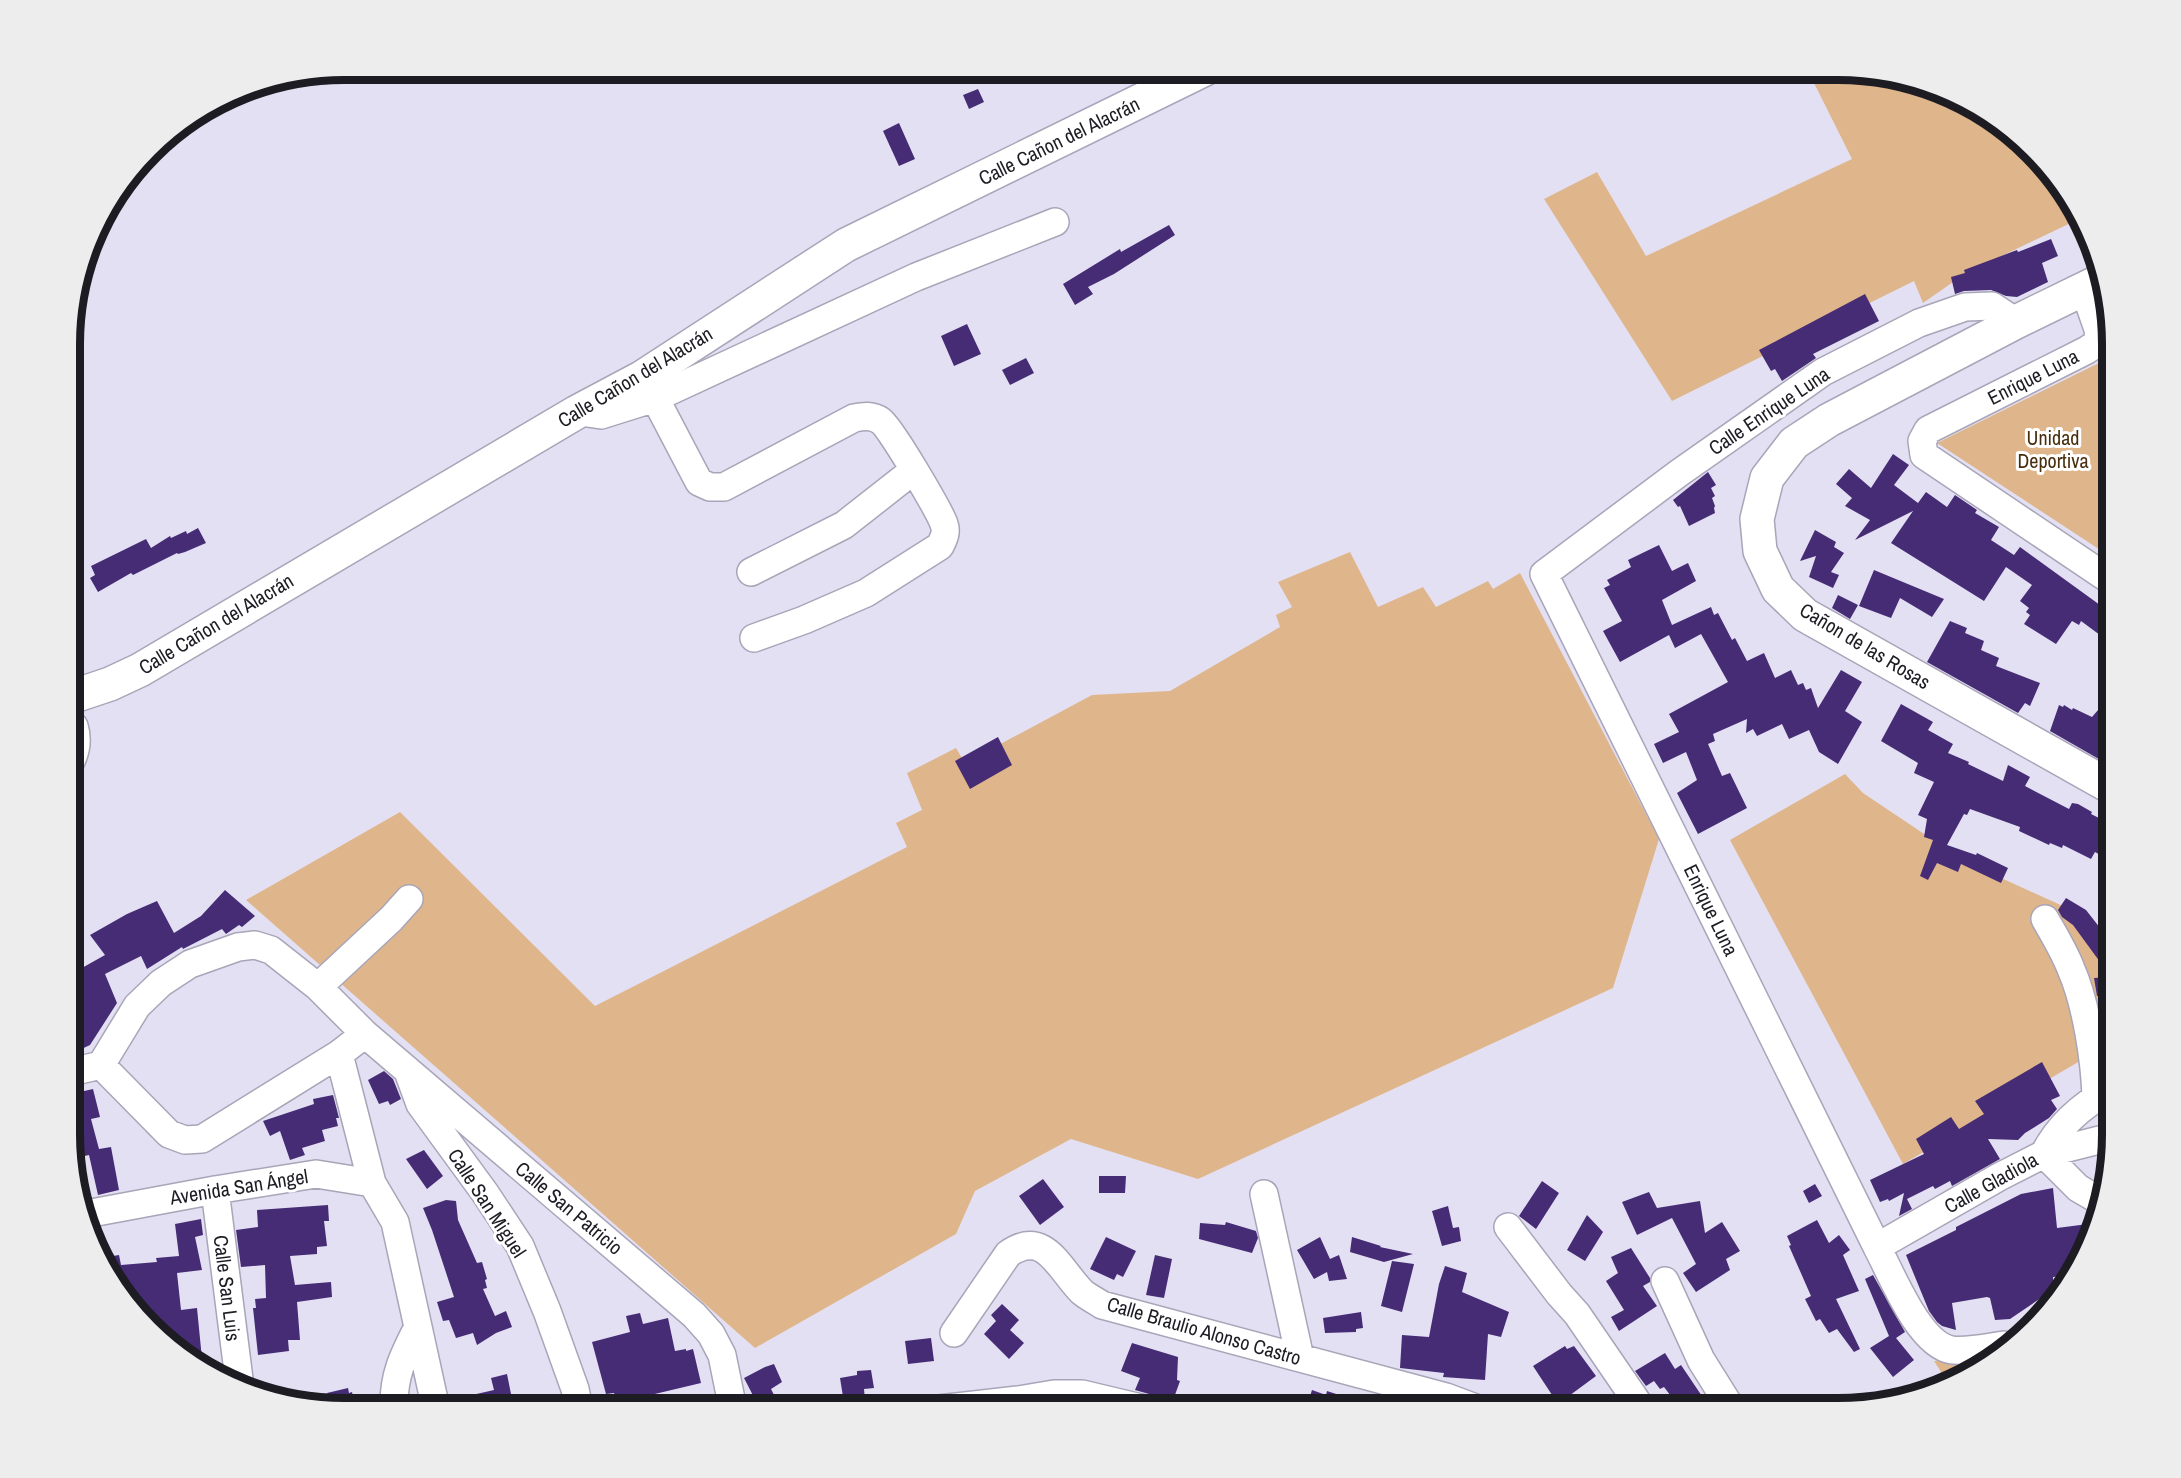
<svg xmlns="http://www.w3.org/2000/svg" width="2181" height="1478" viewBox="0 0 2181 1478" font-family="'Archivo Narrow',sans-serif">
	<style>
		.green { fill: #dfb68b }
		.building { fill: #452c75 }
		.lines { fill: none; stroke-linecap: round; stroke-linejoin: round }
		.minor-casing { stroke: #a9a5b8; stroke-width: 30 }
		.major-casing { stroke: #a9a5b8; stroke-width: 36 }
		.minor { stroke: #fff; stroke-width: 27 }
		.major { stroke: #fff; stroke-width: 33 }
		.labels { text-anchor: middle; stroke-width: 6; stroke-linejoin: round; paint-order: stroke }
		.street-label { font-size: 20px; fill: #1e1c23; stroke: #fff }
		.park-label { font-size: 20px; fill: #482e0e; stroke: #fff }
		.rim { fill: none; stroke: #1e1c23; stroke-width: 8 }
	</style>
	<rect width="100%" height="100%" fill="#e4e0f4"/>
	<path class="green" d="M1807 69H1838L1926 83 1990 115 2075 206 2079 219 1966 273 1923 303 1914 281 1672 401 1544 199 1597 172 1646 256 1852 159Z
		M2111 357V557L1937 443Z
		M1350 552 1378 607 1423 587 1436 607 1488 581 1493 589 1520 573 1659 839 1613 988 1198 1179 1071 1139 975 1191 956 1234 755 1348 246 900 400 812 595 1006 907 847 896 823 922 810 907 773 956 748 965 763 1092 695 1170 691 1280 627 1276 615 1292 607 1278 582Z
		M1845 774 1863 793 1966 862 2065 907 2111 974V1037L2087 1057 1903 1164 1730 840Z
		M1993 1356 1975 1372 1947 1381 1934 1361Z"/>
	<path class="building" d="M978 89 984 102 969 109 963 95Z
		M899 123 915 159 899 166 883 131Z
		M1169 225 1175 235 1114 274 1088 287 1093 294 1075 305 1063 284 1120 249 1121 252Z
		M2051 239 2058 256 2042 263 2048 282 2017 297 2006 296 1991 290 1964 291 1955 294 1951 277 1965 273 1964 270 2017 250 2018 252Z
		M1865 294 1879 321 1813 354 1816 358 1782 381 1775 369 1771 371 1759 350Z
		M967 324 981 354 954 366 941 336Z
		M1026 358 1034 373 1010 385 1002 370Z
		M1893 454 1909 465 1894 485 1918 503 1926 492 1947 507 1955 495 1977 510 1975 513 1999 527 1991 540 2014 555 2020 547 2111 613V626L2104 638 2081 621 2079 625 2072 621 2056 644 2024 624 2030 615 2026 612 2029 608 2020 601 2032 585 2006 567 1984 601 1891 543 1913 511 1855 540 1870 520 1845 506 1852 498 1836 484 1849 469 1871 488Z
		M1708 472 1716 485 1711 488 1715 496 1712 498 1715 506 1714 508 1715 513 1689 526 1680 506 1678 507 1673 500Z
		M198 528 206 543 185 552 178 554 177 553 133 575 131 573 98 592 90 578 95 575 91 566 146 539 151 548 170 536 171 538 186 531 187 534Z
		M1815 530 1836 542 1834 547 1844 553 1831 572 1839 575 1833 588 1809 577 1816 556 1800 561Z
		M1659 545 1672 571 1688 563 1696 581 1662 600 1672 625 1711 607 1714 615 1718 613 1732 640 1735 638 1747 661 1764 653 1775 678 1791 670 1798 685 1803 683 1806 690 1811 688 1818 708 1841 670 1862 682 1845 711 1862 722 1838 764 1819 752 1809 730 1789 739 1782 724 1757 736 1753 729 1746 733 1747 719 1713 734 1715 741 1708 744 1722 776 1730 773 1747 808 1698 834 1677 793 1697 780 1686 752 1663 763 1654 744 1679 732 1669 714 1728 682 1701 634 1675 648 1669 635 1620 662 1603 631 1622 621 1604 588 1610 585 1607 580 1631 567 1628 560Z
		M1874 570 1944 599 1932 617 1900 598 1891 618 1859 606Z
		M1838 595 1858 605 1850 619 1832 608Z
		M1950 621 1967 628 1965 633 1984 641 1981 650 1999 658 1996 666 2040 683 2030 706 2025 703 2018 713 1927 662Z
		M2111 695V766L2050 731 2059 705 2063 707 2064 705 2072 710 2073 708 2092 717Z
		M1901 704 1933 722 1928 730 1953 744 1948 753 1969 762 1968 764 2003 781 2008 765 2030 777 2025 786 2069 809 2072 803 2078 804 2092 812 2091 814 2111 824V861L2095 852 2091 859 2063 845 2062 848 2050 843 2049 845 2019 831 2020 827 1970 809 1967 815 1964 814 1947 845 1976 855 1977 853 2008 868 2001 883 1961 864 1958 872 1937 863 1928 880 1920 876 1933 840 1924 837 1927 819 1918 815 1934 782 1914 773 1918 763 1881 741Z
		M998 737 1012 765 970 789 955 761Z
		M225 890 255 916 242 927 239 925 226 934 222 929 183 949 182 947 147 969 141 956 105 974 117 1003 90 1045 71 1054V1011L83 1001 75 990 82 986 73 973 105 955 90 935 127 914 157 901 174 933 201 916Z
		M2066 898 2086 910 2111 942V996H2097L2094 978 2111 977 2073 925 2062 917 2058 910Z
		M2042 1062 2060 1096 2051 1100 2057 1109 2049 1118 2025 1133 2018 1140 1988 1139 2000 1159 1952 1186 1950 1181 1935 1189 1933 1186 1907 1199 1912 1209 1899 1216 1904 1193 1889 1201 1888 1199 1880 1202 1870 1180 1924 1154 1916 1139 1951 1117 1959 1129 1984 1114 1975 1101Z
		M384 1071 393 1079 401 1099 390 1105 388 1101 379 1104 368 1080Z
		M93 1089 100 1117 91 1119 99 1149 111 1147 119 1190 98 1195 89 1155 80 1157 74 1124 71 1125V1094Z
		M333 1095 339 1118H336L338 1126 322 1130 325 1141 302 1148 305 1155 290 1160 280 1131 270 1136 263 1121 314 1104 313 1099Z
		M424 1150 443 1176 427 1189 406 1159Z
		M1099 1176H1126L1125 1193H1099Z
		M1043 1179 1064 1207 1040 1225 1019 1196Z
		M1542 1181 1559 1193 1536 1229 1519 1216Z
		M1815 1184 1822 1196 1809 1203 1803 1191Z
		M2053 1188 2057 1228 2088 1224 2090 1239 2072 1275 2053 1277 2054 1289 2010 1319 1995 1320 1990 1298 1987 1297 1952 1303 1956 1330 1942 1326 1937 1322 1929 1311 1906 1255 1956 1230V1227L2021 1194Z
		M1649 1192 1657 1208 1700 1201 1705 1233 1722 1222 1740 1251 1726 1259 1730 1270 1696 1292 1683 1273 1696 1264 1672 1218 1637 1235 1622 1202Z
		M446 1200 456 1201 458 1220 477 1263 482 1262 487 1279 485 1280 487 1288 483 1289 495 1316 506 1311 512 1327 496 1333 477 1345 473 1333 456 1338 449 1320 443 1321 437 1302 454 1297 432 1230 423 1208Z
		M328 1205 329 1221H324L327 1246 317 1247V1254L290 1256 295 1285 331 1282 332 1297 297 1302 300 1340H288L289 1351 258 1355 253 1308H256L255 1299 266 1298 265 1265 241 1267 236 1230 258 1227 257 1210Z
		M1448 1206 1453 1228 1459 1227 1461 1241 1442 1246 1432 1211Z
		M1587 1215 1603 1232 1585 1261 1567 1250Z
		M201 1219 203 1235 195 1237 202 1270 177 1273 181 1310 197 1308 203 1369 191 1363 106 1272 101 1258 119 1255 121 1265 157 1262 156 1258 179 1256 175 1224Z
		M1817 1220 1829 1243 1839 1235 1850 1250 1843 1255 1859 1291 1836 1299 1860 1349 1854 1352 1837 1329 1829 1333 1820 1319 1816 1321 1805 1299 1811 1296 1789 1246 1791 1245 1787 1236Z
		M1226 1222 1256 1231 1258 1238 1252 1253 1199 1239 1200 1223 1225 1225Z
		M1106 1237 1136 1251 1123 1277 1117 1274 1114 1280 1090 1269Z
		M1320 1237 1330 1259 1339 1255 1347 1279 1329 1281 1327 1272 1314 1279 1297 1250Z
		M1352 1237 1381 1246 1380 1247 1413 1254 1384 1262 1350 1252Z
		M1631 1248 1650 1278V1282L1643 1286 1657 1306 1619 1331 1611 1317 1624 1310 1606 1281 1618 1273 1611 1257Z
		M1155 1255 1172 1259 1164 1298 1146 1295Z
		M1392 1261 1414 1264 1402 1312 1381 1306Z
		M1445 1266 1467 1273 1462 1292 1509 1312 1501 1337 1488 1334 1485 1380 1443 1377 1444 1373 1400 1368 1402 1335 1429 1337 1439 1284Z
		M1873 1275 1905 1332 1896 1338 1914 1360 1893 1377 1870 1348 1889 1336 1865 1279Z
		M1002 1304 1019 1320 1010 1330 1024 1343 1009 1359 984 1334 996 1321 991 1315Z
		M1361 1312 1363 1328 1356 1329V1332L1325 1333 1323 1318Z
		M640 1313 643 1324 668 1318 675 1351 686 1349V1351L693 1349 701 1383 638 1398 640 1409H618L614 1393 606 1394 592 1342 630 1332 626 1316Z
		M931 1338 934 1361 908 1364 905 1341Z
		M1132 1343 1178 1357 1177 1380 1180 1381 1171 1406 1158 1401 1149 1394 1135 1390 1140 1378 1121 1371Z
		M1565 1346 1567 1349 1574 1346 1596 1376 1558 1404 1533 1366Z
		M1665 1353 1675 1369 1681 1365 1710 1408H1680L1664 1387 1660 1389 1654 1381 1646 1386 1635 1371Z
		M774 1364 782 1382 771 1389 781 1409H760L744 1378 765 1367Z
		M871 1370 874 1388 864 1389 865 1400 844 1403 840 1378 857 1375V1371Z
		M507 1374 514 1409H451L450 1400 494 1390 491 1378Z
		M348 1388 349 1393 352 1392 356 1409 331 1407 327 1393Z
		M1312 1390 1326 1395 1327 1391 1373 1406 1372 1409H1306Z"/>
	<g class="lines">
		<g class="minor-casing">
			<path id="minor" d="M1151 69 1177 83
				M2084 289 2099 332 2097 343 2087 350 1928 430 1922 441 1924 455 2104 576 2111 578
				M641 378 655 398 699 482 710 487H724L854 418C864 416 872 415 881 421 889 425 940 512 944 524 947 532 944 538 940 546L866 593 804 620 754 638
				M580 412 601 415 655 398 916 277 1055 222
				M751 572 844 525 914 470
				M71 726H74C78 739 77 749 71 761
				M2045 919C2054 935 2064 951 2071 969 2086 1003 2095 1060 2096 1098
				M318 987 391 919 409 899
				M339 1054 372 1183
				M101 1065 169 1134 185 1140 202 1139 339 1054 365 1034
				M71 1072 101 1065 137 1006 161 983 190 964 238 947 255 945 271 950 318 987 365 1034 694 1315 711 1334 722 1355 733 1409
				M409 1074 420 1104 485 1193 520 1246 547 1311 575 1389 579 1409
				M215 1190 240 1387
				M1264 1194 1300 1358
				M2102 1202 2078 1188 2044 1154C2059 1125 2082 1105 2110 1090
				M86 1214 215 1190 316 1174 372 1183 395 1222 436 1409
				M1508 1227 1559 1294 1577 1314 1642 1409
				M1877 1247 1999 1177 2044 1154 2111 1137
				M1665 1281 1701 1360 1731 1408
				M954 1333 1008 1254C1045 1228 1059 1269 1082 1292 1088 1297 1096 1301 1102 1305L1446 1397 1478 1409
				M2004 1345C1990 1347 1966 1352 1952 1350 1919 1345 1892 1275 1877 1247L1544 574 1679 473 1823 372 1919 323 1965 307 1992 306 2016 322
				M394 1409C393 1376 403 1356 418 1327
				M939 1409 1018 1400 1054 1394H1082L1145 1409"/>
		</g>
		<g class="major-casing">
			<path id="major" d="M2098 282 2016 322 1829 420 1794 443 1767 478 1757 519 1760 551 1778 589 1805 615 2111 787
				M71 697 110 684 140 670 577 412 641 378 846 245 1205 69"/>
		</g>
		<use href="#minor" class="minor"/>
		<use href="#major" class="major"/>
	</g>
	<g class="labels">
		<g class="street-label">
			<text transform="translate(1059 141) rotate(-26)" y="7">Calle Cañon del Alacrán</text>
			<text transform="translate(635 377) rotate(-31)" y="7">Calle Cañon del Alacrán</text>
			<text transform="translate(2033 377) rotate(-27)" y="7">Enrique Luna</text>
			<text transform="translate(1769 411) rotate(-34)" y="7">Calle Enrique Luna</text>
			<text transform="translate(216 624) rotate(-31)" y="7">Calle Cañon del Alacrán</text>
			<text transform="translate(1865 646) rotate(31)" y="7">Cañon de las Rosas</text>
			<text transform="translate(1711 910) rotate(64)" y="7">Enrique Luna</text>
			<text transform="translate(1991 1183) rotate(-29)" y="7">Calle Gladiola</text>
			<text transform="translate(239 1187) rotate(-9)" y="7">Avenida San Ángel</text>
			<text transform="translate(487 1203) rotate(57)" y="7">Calle San Miguel</text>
			<text transform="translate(569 1208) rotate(40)" y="7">Calle San Patricio</text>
			<text transform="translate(227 1288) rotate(83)" y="7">Calle San Luis</text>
			<text transform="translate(1204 1331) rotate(16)" y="7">Calle Braulio Alonso Castro</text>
		</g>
		<g class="park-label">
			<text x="2053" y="445">Unidad<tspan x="2053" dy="23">Deportiva</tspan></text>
		</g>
	</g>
	<path d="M0 0H2181V1478H0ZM344 80H1838A264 264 0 0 1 2102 344V1134A264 264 0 0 1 1838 1398H344A264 264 0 0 1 80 1134V344A264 264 0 0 1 344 80Z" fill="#ededed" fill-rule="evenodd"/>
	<path class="rim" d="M344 80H1838A264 264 0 0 1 2102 344V1134A264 264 0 0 1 1838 1398H344A264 264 0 0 1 80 1134V344A264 264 0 0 1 344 80Z"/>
</svg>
